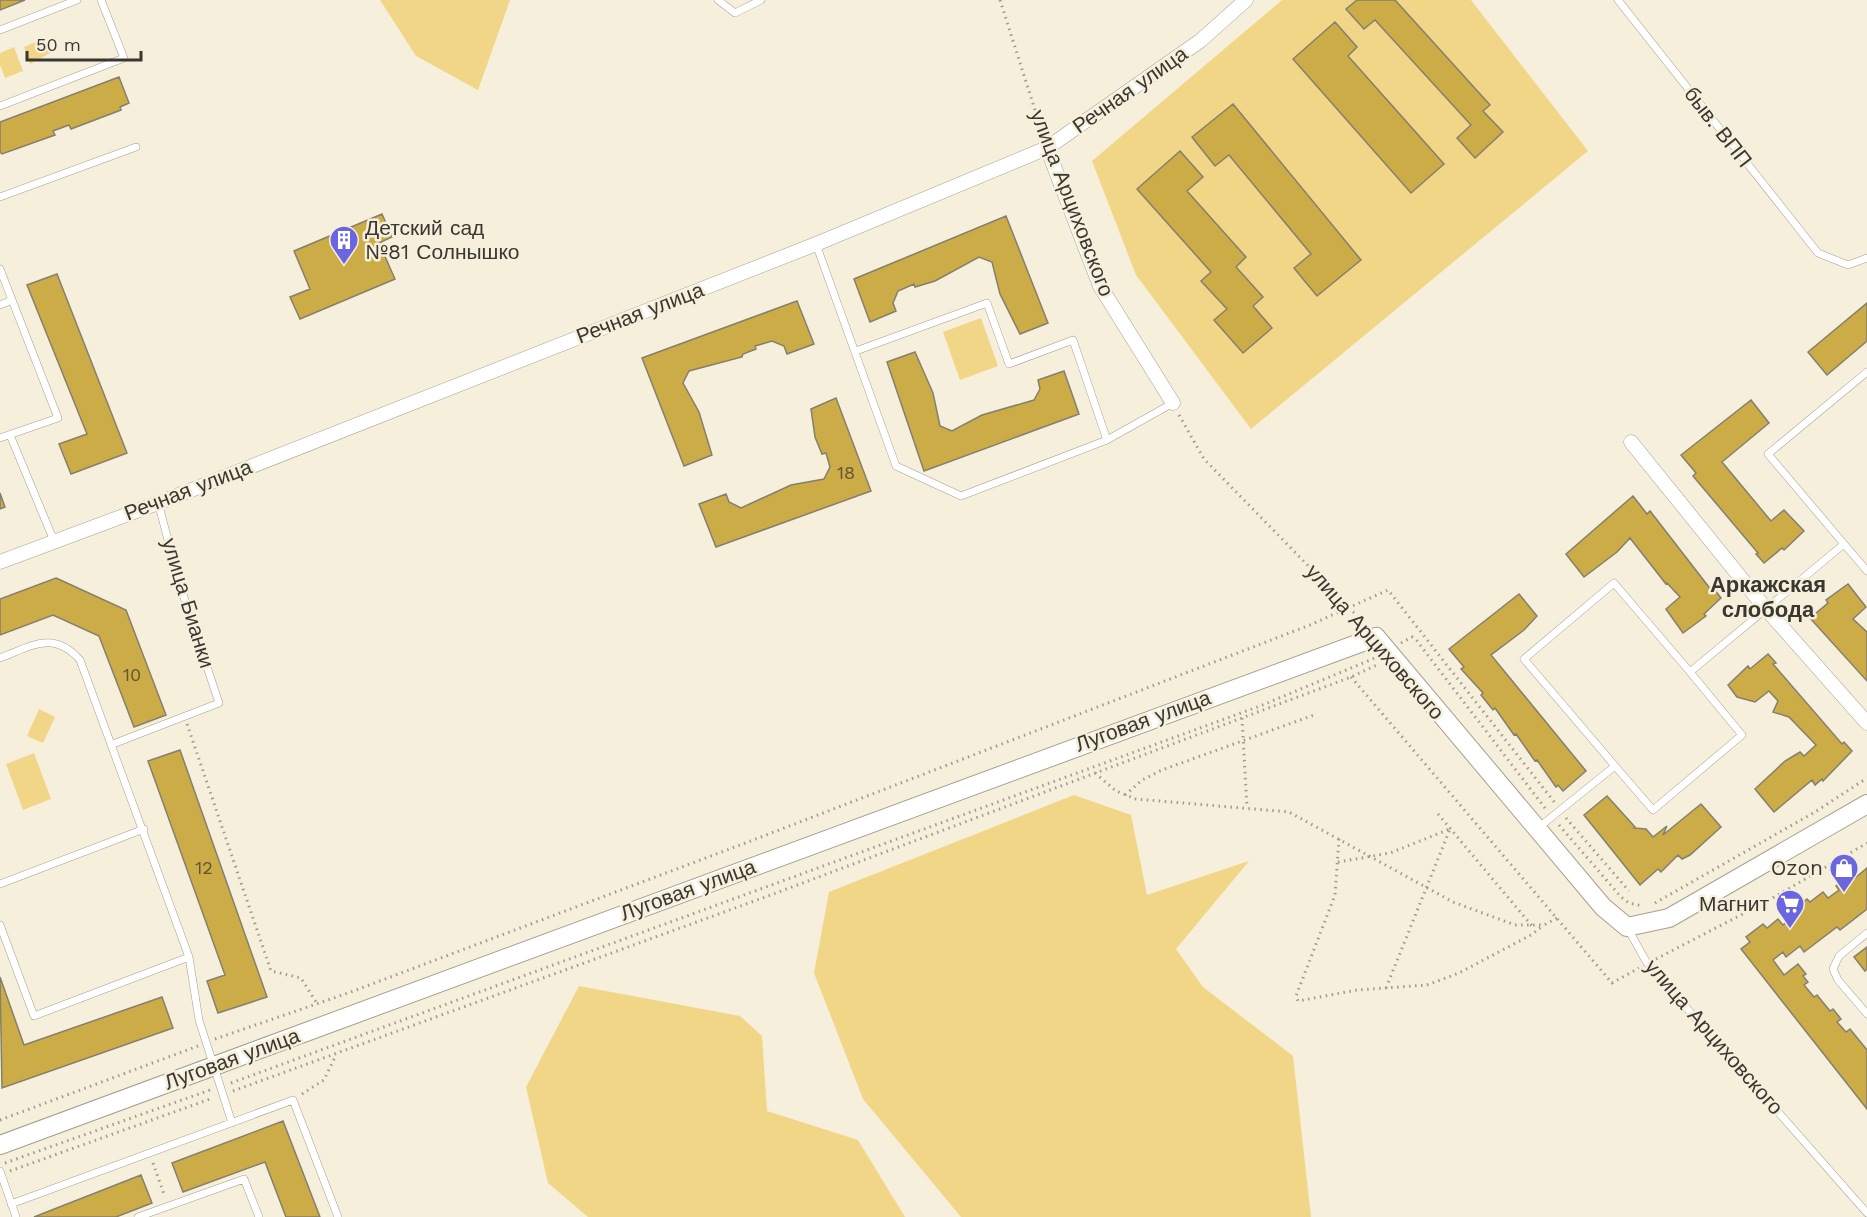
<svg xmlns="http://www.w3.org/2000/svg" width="1867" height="1217" viewBox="0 0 1867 1217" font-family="'Work Sans',sans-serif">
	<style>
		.green { fill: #f2d687 }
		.building { fill: #ccac47; stroke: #857f6e; stroke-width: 1.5 }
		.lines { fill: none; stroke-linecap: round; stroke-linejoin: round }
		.service-casing { stroke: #a6a08e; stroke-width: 8 }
		.minor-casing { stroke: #a6a08e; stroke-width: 15 }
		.tertiary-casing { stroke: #a6a08e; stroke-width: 20 }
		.path { stroke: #9f9b8d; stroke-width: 3; stroke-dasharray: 1.5 4.5; stroke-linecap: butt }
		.service { stroke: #fff; stroke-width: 7 }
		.minor { stroke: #fff; stroke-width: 14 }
		.tertiary { stroke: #fff; stroke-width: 18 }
		.labels { text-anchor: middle; stroke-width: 5; stroke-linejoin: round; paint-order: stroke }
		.number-label { font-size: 18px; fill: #5e5436 }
		.street-label { font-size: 21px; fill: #3a3730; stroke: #f5efdc }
		.poi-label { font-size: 21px; fill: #3a3730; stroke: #f5efdc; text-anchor: end }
		.neighbourhood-label { font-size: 22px; font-weight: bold; fill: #3a3730; stroke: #f5efdc }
	</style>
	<rect width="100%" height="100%" fill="#f5efdc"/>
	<path class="green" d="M380 0H510L478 90 416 56Z
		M1282 0H1471L1588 151 1251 429 1136 275 1092 161Z
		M38 41 40 44 48 41 52 52 30 64 24 47Z
		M14 47 23 71 5 78 0 65V53Z
		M981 318 998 366 960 380 943 332Z
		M39 709 55 717 43 743 27 736Z
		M34 753 51 799 23 810 6 764Z
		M1074 795 1131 815 1147 895 1249 861 1176 949 1203 987 1293 1056 1311 1217H961L863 1099 814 973 829 892Z
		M579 986 740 1016 762 1036 767 1111 858 1140 905 1217H588L548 1183 526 1087Z"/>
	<path class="building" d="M0 0H25L0 10Z
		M1357 0H1395L1490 105 1483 111 1503 132 1475 158 1457 138 1471 125 1375 20 1364 29 1346 9Z
		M1335 22 1357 47 1348 56 1444 164 1411 193 1293 59Z
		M119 77 129 103 120 107 121 110 71 129 69 125 53 131 55 135 2 154 0 152V122Z
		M1233 104 1361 260 1317 296 1294 268 1311 254 1229 155 1215 166 1192 137Z
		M1180 151 1203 177 1187 191 1246 257 1236 267 1263 297 1253 306 1272 328 1243 353 1214 320 1227 309 1201 281 1211 272 1137 189Z
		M382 214 392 237 379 243 395 279 300 319 290 297 310 289 294 251Z
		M1006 216 1048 323 1020 334 1000 294 992 262 979 257 935 281 915 287 914 284 898 291 893 303 896 311 870 322 854 279Z
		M57 274 127 453 71 474 59 444 87 434 27 285Z
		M797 301 814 344 787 354 784 346 772 341 755 346 756 349 743 354 742 357 689 371 683 383 699 412 712 455 684 466 642 358Z
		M1867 303V341L1827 375 1808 352Z
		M915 352 933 393 940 426 952 431 982 415 1034 400 1040 389 1038 380 1064 371 1079 414 924 471 887 362Z
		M836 398 871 491 716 547 699 504 726 494 729 502 741 508 791 485 824 479 830 467 826 453 822 454 815 437 811 409Z
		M1751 400 1769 423 1722 462 1771 521 1784 510 1804 531 1784 550 1782 548 1764 563 1756 554 1758 553 1693 476 1696 473 1681 455Z
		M0 493 5 507 0 509Z
		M1633 496 1647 514 1650 511 1712 591 1714 589 1721 598 1704 614 1706 616 1683 633 1666 609 1680 597 1667 583 1666 584 1630 538 1617 552 1584 577 1566 554Z
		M56 578 126 610 166 715 134 727 99 636 53 615 0 635V599Z
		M1848 584 1866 607 1853 619 1867 632V681L1810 618 1828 603 1826 600Z
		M1519 594 1537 616 1524 630 1491 655 1586 771 1563 791 1558 785 1556 787 1537 760 1535 761 1516 734 1514 735 1495 708 1493 710 1481 695 1483 693 1461 669 1464 667 1449 649Z
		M1768 654 1776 663 1773 664 1842 744 1844 742 1852 751 1823 781 1822 779 1815 785 1812 780 1774 812 1755 789 1785 761 1800 752 1804 756 1816 745 1789 717 1773 712 1778 701 1769 691 1755 702 1737 697 1728 685 1748 666 1750 669Z
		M180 750 267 997 218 1013 207 981 225 975 148 761Z
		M1607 796 1635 827 1634 828 1646 829 1653 837 1667 826 1663 835 1701 804 1721 827 1690 855 1682 859 1678 855 1661 872 1658 869 1640 885 1584 815Z
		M1867 868V909L1840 930 1837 927 1804 952 1800 946 1786 957 1783 952 1773 960 1784 975 1798 964 1806 974 1803 976 1808 982 1804 985 1814 997 1817 995 1830 1011 1833 1009 1841 1019 1837 1022 1846 1032 1850 1029 1867 1050V1109L1741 949 1750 942 1746 937 1763 924 1767 928 1778 919 1783 925 1795 915 1792 911 1807 899 1810 902 1823 892 1828 898 1839 890 1836 886 1852 874 1855 878Z
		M1867 947V969L1865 971 1854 957Z
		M0 977 24 1045 162 997 173 1028 2 1088Z
		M283 1121 320 1217H286L265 1162 183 1192 172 1163Z
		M141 1175 152 1203 116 1217H34Z"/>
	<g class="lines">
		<g class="service-casing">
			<path id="service" d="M718 0 735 13 761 0
				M1618 0 1818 253 1848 265 1867 258
				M0 30 77 0
				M0 106 124 58 101 0
				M0 197 136 147
				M816 244 896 466 961 496 1107 440 1173 403
				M0 269 58 418 0 438
				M0 305 12 300
				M856 351 987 303 1009 364 1073 340 1107 440
				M10 435 54 541
				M1844 544 1867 571
				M0 658C32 646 53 630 80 660L189 957 199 1020 232 1123
				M113 744 219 703 179 582 158 502
				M1615 766 1524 659 1614 583 1690 672
				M1538 828 1615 766 1653 810 1742 735 1690 672 1844 544 1768 454 1867 372
				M0 884 144 829
				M0 925 34 1016 189 957
				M1628 929 1647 963 1867 1213
				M1867 933 1839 956 1833 969 1838 980 1867 1014
				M0 1171 16 1217
				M11 1204 293 1100 338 1217
				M138 1217 244 1179 259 1217"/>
		</g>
		<g class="minor-casing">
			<path id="minor" d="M1047 148 1100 286 1173 403
				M1631 442 1766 609 1867 723
				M0 562 166 500 816 244 1047 148 1200 41 1246 0"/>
		</g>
		<g class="tertiary-casing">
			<path id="tertiary" d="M0 1145 1376 637 1603 907 1627 927 1669 918 1867 804"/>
		</g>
		<path class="path" d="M1000 0 1043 135
			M1179 415 1204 459 1365 624
			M1401 643 1412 637 1417 641 1545 808
			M1351 677 1612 983 1639 968
			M1242 718 1247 808
			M187 724 271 971 301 978 316 1002
			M1095 773 1116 791 1136 799 1289 812 1453 902 1515 925H1544L1557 918
			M1125 795 1142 780 1162 770 1314 715
			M1438 814 1532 926
			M1566 818 1629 891
			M1559 825 1621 897 1629 903 1643 906
			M1339 839 1335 895 1296 996 1298 1001 1357 990 1427 985 1459 973 1531 935 1544 925
			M1338 862 1390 853 1450 829
			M1655 903 1815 812 1867 778
			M1656 959 1764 903 1867 843
			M1386 988 1450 829
			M215 1039 348 993 748 842 1310 625 1388 590 1555 803
			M231 1083 1260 706 1375 658
			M233 1091 768 896 1351 677 1379 664
			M302 1094 324 1080 336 1055
			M0 1120 198 1046
			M5 1163 210 1090
			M153 1163 165 1197
			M10 1171 213 1098"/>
		<use href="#service" class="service"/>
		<use href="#minor" class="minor"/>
		<use href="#tertiary" class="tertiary"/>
	</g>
	<defs>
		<g id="building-pin" transform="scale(1.5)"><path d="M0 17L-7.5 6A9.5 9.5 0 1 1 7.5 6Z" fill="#6b65df" stroke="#f5efdc"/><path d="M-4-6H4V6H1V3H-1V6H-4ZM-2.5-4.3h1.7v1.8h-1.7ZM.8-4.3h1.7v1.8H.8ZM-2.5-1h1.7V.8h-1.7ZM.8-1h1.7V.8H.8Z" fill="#fff"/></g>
		<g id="shop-pin" transform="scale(1.5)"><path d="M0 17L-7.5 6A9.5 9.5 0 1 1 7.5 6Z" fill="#6b65df" stroke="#f5efdc"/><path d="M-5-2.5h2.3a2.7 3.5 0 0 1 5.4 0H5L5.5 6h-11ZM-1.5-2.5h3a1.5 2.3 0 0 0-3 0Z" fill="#fff"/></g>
		<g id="supermarket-pin" transform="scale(1.5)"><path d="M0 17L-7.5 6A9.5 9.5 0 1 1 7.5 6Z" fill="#6b65df" stroke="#f5efdc"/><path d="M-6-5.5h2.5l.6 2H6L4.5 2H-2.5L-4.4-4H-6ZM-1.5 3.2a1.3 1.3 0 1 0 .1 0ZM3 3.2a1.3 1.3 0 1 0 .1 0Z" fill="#fff"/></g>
	</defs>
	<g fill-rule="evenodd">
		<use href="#building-pin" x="344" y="240"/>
		<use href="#shop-pin" x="1844" y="868"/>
		<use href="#supermarket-pin" x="1790" y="904"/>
	</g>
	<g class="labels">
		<g class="number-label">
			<text x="846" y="479">18</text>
			<text x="132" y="681">10</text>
			<text x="204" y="874">12</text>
		</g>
		<g class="street-label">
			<text transform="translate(1130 90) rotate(-35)" y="7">Речная улица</text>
			<text transform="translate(1718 127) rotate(52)" y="7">быв. ВПП</text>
			<text transform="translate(1072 203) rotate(69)" y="7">улица Арциховского</text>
			<text transform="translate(640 313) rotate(-21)" y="7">Речная улица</text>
			<text transform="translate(188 490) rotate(-21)" y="7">Речная улица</text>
			<text transform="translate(188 603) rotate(73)" y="7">улица Бианки</text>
			<text transform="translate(1375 642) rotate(49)" y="7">улица Арциховского</text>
			<text transform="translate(1143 721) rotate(-20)" y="7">Луговая улица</text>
			<text transform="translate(688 890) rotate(-20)" y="7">Луговая улица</text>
			<text transform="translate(1714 1037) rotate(49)" y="7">улица Арциховского</text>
			<text transform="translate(232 1059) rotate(-20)" y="7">Луговая улица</text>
		</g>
		<g class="poi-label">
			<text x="365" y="235" text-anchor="start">Детский сад<tspan x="365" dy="24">№81 Солнышко</tspan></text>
			<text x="1823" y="875">Ozon</text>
			<text x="1769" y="911">Магнит</text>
		</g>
		<g class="neighbourhood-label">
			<text x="1768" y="592">Аркажская<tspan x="1768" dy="25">слобода</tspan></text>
		</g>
	</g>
	<path d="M27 51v9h114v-9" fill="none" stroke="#3a3730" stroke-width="3"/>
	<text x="36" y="51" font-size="18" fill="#3a3730" stroke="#f5efdc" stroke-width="4.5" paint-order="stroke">50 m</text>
</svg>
